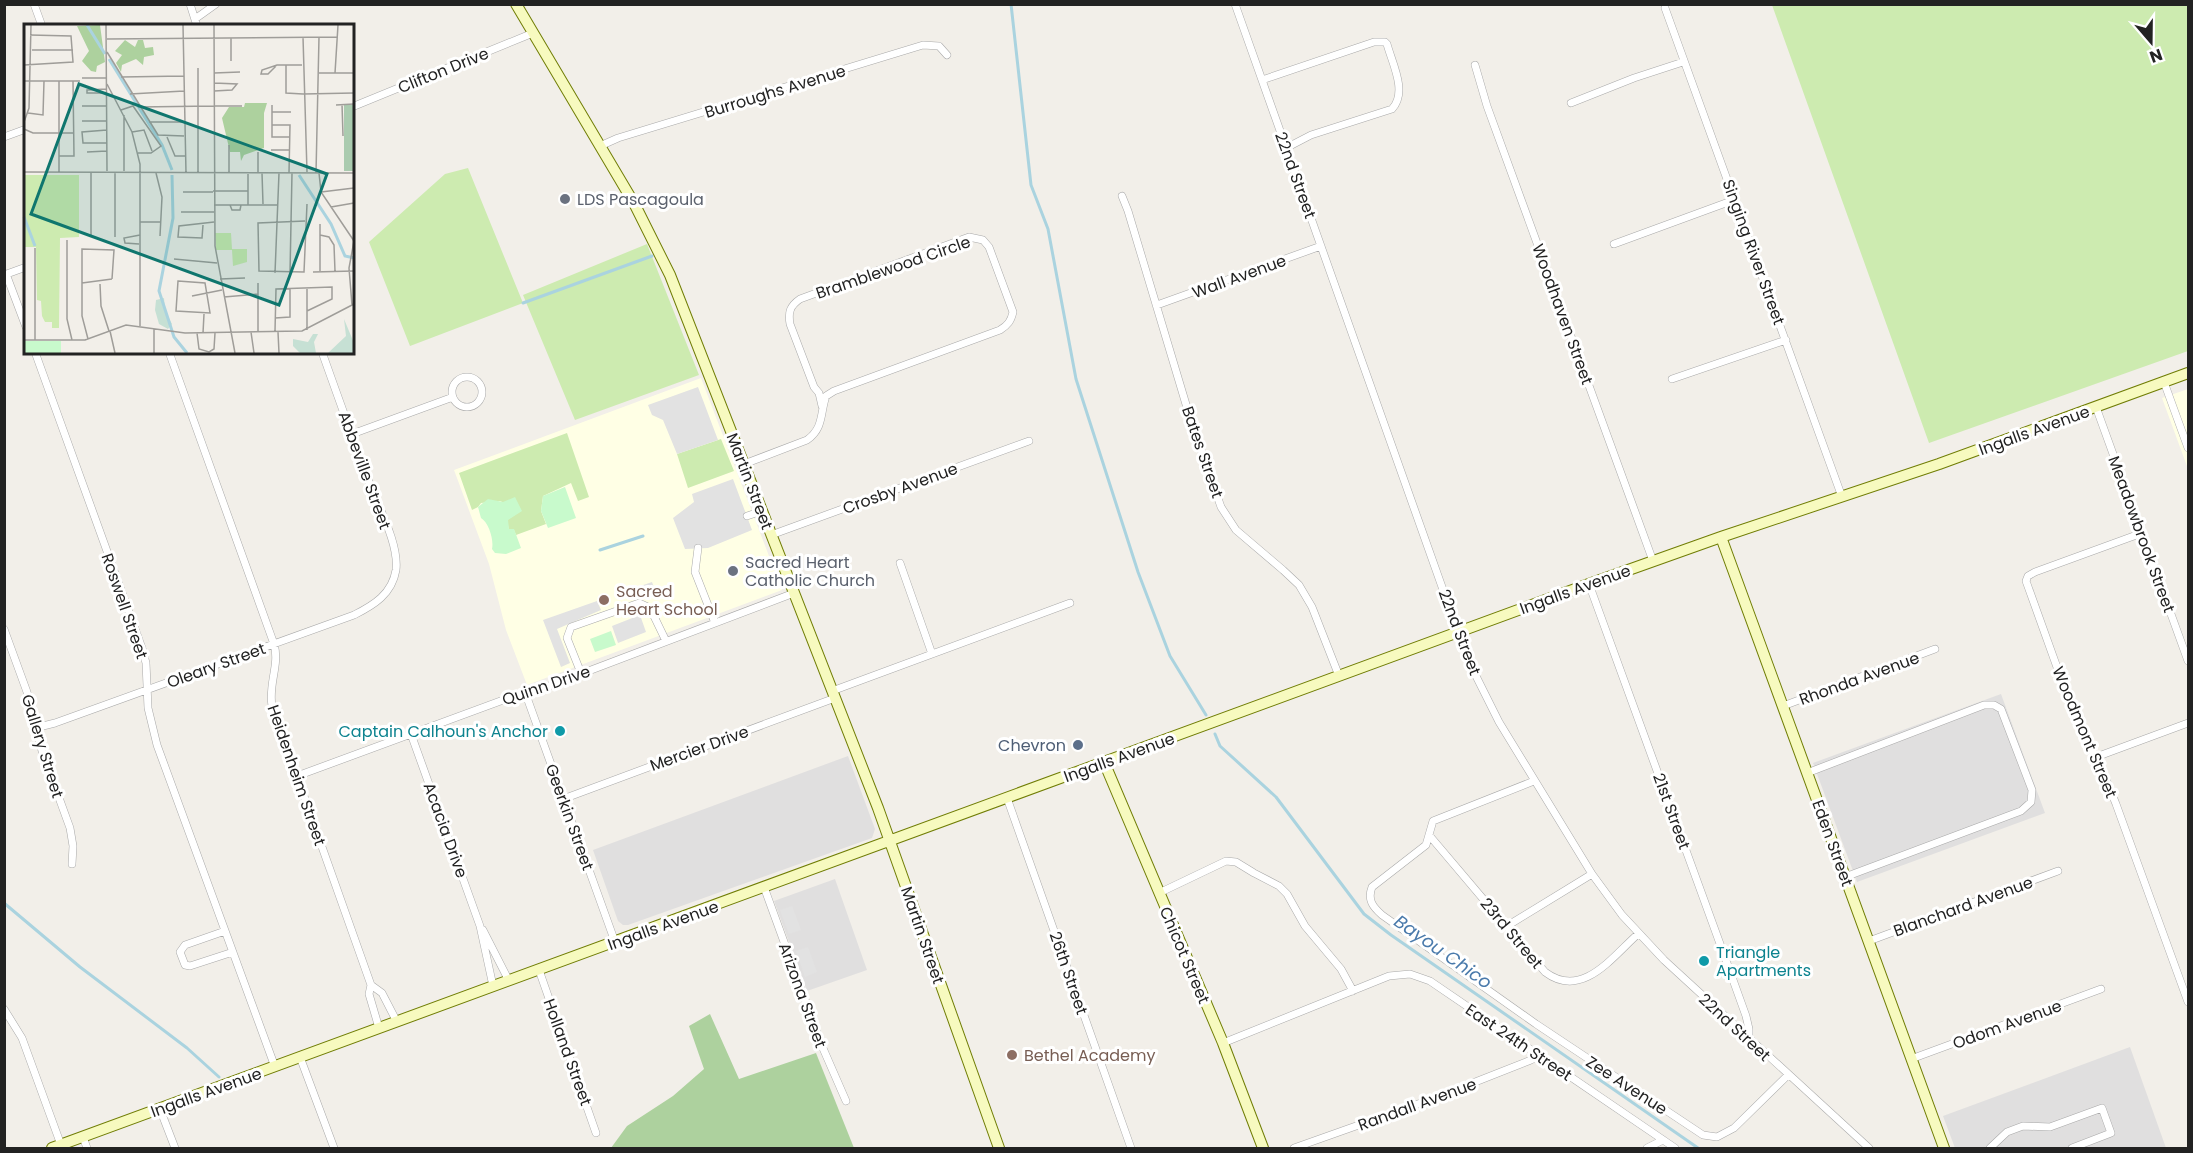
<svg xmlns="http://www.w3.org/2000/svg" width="2193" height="1153" viewBox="0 0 2193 1153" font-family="Poppins,sans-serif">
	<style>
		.residential { fill: #e0dfdf }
		.education { fill: #ffffe5 }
		.grass { fill: #cdebb0 }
		.forest { fill: #add19e }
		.park { fill: #c8facc }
		.parking { fill: #e2e2e2 }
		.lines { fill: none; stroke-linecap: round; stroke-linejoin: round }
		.stream { stroke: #aad3df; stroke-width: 3 }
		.street-casing { stroke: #a9a9a9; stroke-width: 8 }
		.secondary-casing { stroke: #707d05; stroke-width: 12 }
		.street { stroke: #fff; stroke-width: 7 }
		.secondary { stroke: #f7fabf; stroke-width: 10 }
		.worship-dot { fill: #6b7280; stroke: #fff; stroke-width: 2 }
		.education-dot { fill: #8d6e63; stroke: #fff; stroke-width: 2 }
		.culture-dot { fill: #0f9aa8; stroke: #fff; stroke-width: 2 }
		.service-dot { fill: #5c6f8a; stroke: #fff; stroke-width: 2 }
		.labels { text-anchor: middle; stroke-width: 6; stroke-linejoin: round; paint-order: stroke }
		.street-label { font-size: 16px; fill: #222; stroke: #fff }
		.worship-label { font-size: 16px; fill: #5b616d; stroke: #fff; text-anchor: start }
		.education-label { font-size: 16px; fill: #785e54; stroke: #fff; text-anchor: start }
		.culture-label { font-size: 16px; fill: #0d838f; stroke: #fff; text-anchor: end }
		.service-label { font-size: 16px; fill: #4e5e75; stroke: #fff; text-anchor: end }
		.water-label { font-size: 18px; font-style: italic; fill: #4a7aab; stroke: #fff }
		.inset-river { fill: none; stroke: #aad3df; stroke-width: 3 }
		.inset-road { fill: none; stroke: #9f9d99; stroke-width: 1.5 }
		.view { fill: #0f766e; fill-opacity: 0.15; stroke: #0f766e; stroke-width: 3 }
		.inset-edge { fill: none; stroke: #222; stroke-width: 3 }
	</style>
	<rect width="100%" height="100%" fill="#f2efe9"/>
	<path class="residential" d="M2001 694 2045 813 1857 882 1813 763Z
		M848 756 875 829 872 838 628 925H623L618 921 593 850Z
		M835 879 867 970 807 991 774 901Z
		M2130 1047 2166 1148H1955L1943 1116Z"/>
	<path class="education" d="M701 378 782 590 527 685 506 630 489 564 454 470Z
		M2188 389V469L2162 398Z"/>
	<path class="grass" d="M1772 5H2188V351L1929 443Z
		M468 168 523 303 410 346 369 242 445 174Z
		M647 244 699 375 575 420 523 295Z
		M567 433 589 497 578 501 571 483 543 496 541 511 546 524 516 535 514 530H509L507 520 521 511 500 501 481 503 478 507 472 510 459 473Z
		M721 439 734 471 688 488 677 454Z"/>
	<path class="forest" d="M710 1014 739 1079 816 1053 854 1148H611L627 1126 673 1096 704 1069 689 1026Z"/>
	<path class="park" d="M565 487 576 518 548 528 541 511 543 496Z
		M515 497 522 511 508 520 509 529H514L521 548 506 554 495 553 492 549C494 540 489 523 481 518L478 507 488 499 503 502Z
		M611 631 616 645 595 652 590 639Z"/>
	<path class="parking" d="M698 387 718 440 677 454 663 420 652 415 648 405Z
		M733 479 752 530 708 548 685 549 673 518 694 502 692 494Z
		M652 582 655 590 630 599 626 591Z
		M597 601 601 610 557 629 570 663 561 667 543 620Z
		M640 615 646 632 618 643 612 626Z
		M792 906 801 930 789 934 780 910Z
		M808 947 817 972 805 977 796 951Z"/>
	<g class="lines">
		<path class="stream" d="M1011 4 1031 185 1048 229 1076 379 1138 572 1170 656 1206 715
			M523 303 652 256
			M600 550 643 536
			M1215 734 1220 746 1276 797 1364 914 1391 935 1698 1148
			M4 903 80 967 187 1048 219 1077"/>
		<g class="street-casing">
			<path id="street" d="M34 4 42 26
				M190 4 197 26
				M1235 4 1458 632 1472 668 1499 722 1592 874 1622 915 1664 960 1869 1148
				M1665 8 1842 497
				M195 19 216 4
				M1475 65 1487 106 1653 561
				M1262 80 1374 42H1385L1387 44C1392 63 1408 92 1392 109L1311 135 1286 148
				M1571 103 1634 78 1683 62
				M352 107 533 33
				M4 137 26 129
				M600 146 618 138 923 45 939 46 947 55
				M1122 196 1128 211 1191 421 1221 507 1236 530 1283 570 1299 585 1312 607 1339 676
				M1614 244 1734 200
				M6 274 26 327
				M4 275 26 267
				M1157 305 1321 246
				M35 352 142 648 146 663 148 708 157 745 275 1067
				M169 352 274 644C280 665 268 684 272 706L371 985 369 994 379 1028
				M452 392a15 15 0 1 1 30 0a15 15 0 1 1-30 0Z
				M1672 379 1786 340
				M2164 382 2188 448
				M2096 407 2188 661
				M352 434 453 397
				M744 464 807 440C824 428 820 413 826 396L834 391 1000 330C1008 325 1011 321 1013 312L989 247 983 240 969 237 800 299C790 306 788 312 790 324L814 387 819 393 822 406
				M747 516 762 511
				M2142 533 2035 572 2028 576 2026 581 2072 709 2086 740 2101 767 2116 804 2188 1002
				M771 535 1029 441
				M698 548 695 572 715 623
				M900 563 932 654
				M1589 584 1723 952 1746 1016 1749 1029V1040
				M4 629 27 692 42 751 70 828 73 846 72 864
				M581 673 567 638 571 627 639 603 650 608 666 641
				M832 691 1070 603
				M525 692 615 942
				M1783 706 1935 649
				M35 728 55 723 354 615C374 605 392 594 396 570 399 545 380 510 371 487 354 442 338 397 322 352
				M411 734 480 926 493 986
				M2096 757 2188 723
				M1807 773 1984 705H1994L2001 709 2032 790 2031 802 2021 811 1845 877
				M297 776 525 692 541 689 794 593
				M1534 781 1433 821 1426 845 1372 887C1367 900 1373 907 1382 915L1536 1024 1703 1135 1717 1137 1734 1128 1788 1075
				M1007 798 1131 1148
				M563 799 835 698
				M1429 835 1545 972C1582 1000 1612 957 1638 934
				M764 887 822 1046 846 1101
				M1159 893 1226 861 1236 862 1254 873 1279 886 1287 894 1305 926 1341 969 1353 991
				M1507 926 1592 874
				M483 930 509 981
				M225 931 185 945 180 952 185 965 190 966 233 952
				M1869 941 2058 871
				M539 970 596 1133
				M371 985 382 993 397 1022
				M4 1009 22 1038 61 1145
				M1223 1043 1389 976 1410 974 1430 981 1675 1148
				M300 1057 334 1148
				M1911 1059 2101 989
				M160 1109 175 1148
				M83 1137 87 1148
				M1294 1148 1432 1099 1531 1060 1537 1056
				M1647 1148 1663 1140
				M1990 1148 2007 1132 2023 1126 2050 1127 2102 1108 2111 1133 2072 1148"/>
		</g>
		<g class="secondary-casing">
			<path id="secondary" d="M516 4 635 205 670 275 878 808 999 1148
				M1721 537 1944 1148
				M1104 762 1223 1043 1263 1148
				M52 1148 1589 584 1721 537 1939 464 2188 373"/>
		</g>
		<use href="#street" class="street"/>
		<use href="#secondary" class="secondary"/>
	</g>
	<g class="worship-dot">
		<circle cx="565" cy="199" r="6"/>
		<circle cx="733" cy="571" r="6"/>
	</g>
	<g class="education-dot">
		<circle cx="604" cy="600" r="6"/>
		<circle cx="1012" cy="1055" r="6"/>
	</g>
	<g class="culture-dot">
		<circle cx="560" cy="731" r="6"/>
		<circle cx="1704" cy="961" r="6"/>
	</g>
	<circle class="service-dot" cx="1078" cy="745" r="6"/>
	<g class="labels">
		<g class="street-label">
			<text transform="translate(443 70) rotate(-22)" y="6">Clifton Drive</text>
			<text transform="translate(775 91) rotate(-17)" y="6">Burroughs Avenue</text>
			<text transform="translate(1296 175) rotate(70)" y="6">22nd Street</text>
			<text transform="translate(1754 252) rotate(70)" y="6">Singing River Street</text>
			<text transform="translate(893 267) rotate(-19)" y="6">Bramblewood Circle</text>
			<text transform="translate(1239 276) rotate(-20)" y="6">Wall Avenue</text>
			<text transform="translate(1563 314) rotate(70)" y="6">Woodhaven Street</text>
			<text transform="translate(2034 430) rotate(-20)" y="6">Ingalls Avenue</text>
			<text transform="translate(1203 452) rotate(71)" y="6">Bates Street</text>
			<text transform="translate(365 470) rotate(70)" y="6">Abbeville Street</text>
			<text transform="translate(750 481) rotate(69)" y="6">Martin Street</text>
			<text transform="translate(900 488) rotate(-20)" y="6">Crosby Avenue</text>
			<text transform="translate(2142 534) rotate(70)" y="6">Meadowbrook Street</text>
			<text transform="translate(1575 589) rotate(-20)" y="6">Ingalls Avenue</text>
			<text transform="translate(125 606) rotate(71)" y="6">Roswell Street</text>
			<text transform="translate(1460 632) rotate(69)" y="6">22nd Street</text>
			<text transform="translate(216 665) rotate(-20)" y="6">Oleary Street</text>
			<text transform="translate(1859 678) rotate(-20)" y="6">Rhonda Avenue</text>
			<text transform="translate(546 685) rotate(-19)" y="6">Quinn Drive</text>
			<text transform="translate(2085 732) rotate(67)" y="6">Woodmont Street</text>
			<text transform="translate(43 746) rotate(73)" y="6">Gallery Street</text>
			<text transform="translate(699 748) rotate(-20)" y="6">Mercier Drive</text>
			<text transform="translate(1119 757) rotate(-20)" y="6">Ingalls Avenue</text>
			<text transform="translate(297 775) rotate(71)" y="6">Heidenheim Street</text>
			<text transform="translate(1672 811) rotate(70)" y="6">21st Street</text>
			<text transform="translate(570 817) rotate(70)" y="6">Geerkin Street</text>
			<text transform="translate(446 830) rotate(70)" y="6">Acacia Drive</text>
			<text transform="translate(1833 843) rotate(70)" y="6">Eden Street</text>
			<text transform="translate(1963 906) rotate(-20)" y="6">Blanchard Avenue</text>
			<text transform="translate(663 925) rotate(-20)" y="6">Ingalls Avenue</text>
			<text transform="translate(1512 933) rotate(50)" y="6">23rd Street</text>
			<text transform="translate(923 935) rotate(71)" y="6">Martin Street</text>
			<text transform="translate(1185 955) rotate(67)" y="6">Chicot Street</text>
			<text transform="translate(1069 973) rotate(71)" y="6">26th Street</text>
			<text transform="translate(803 995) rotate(70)" y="6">Arizona Street</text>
			<text transform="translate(2007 1024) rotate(-20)" y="6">Odom Avenue</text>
			<text transform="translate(1735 1027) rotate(43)" y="6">22nd Street</text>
			<text transform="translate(1519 1042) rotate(34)" y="6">East 24th Street</text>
			<text transform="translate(568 1052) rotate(70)" y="6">Holland Street</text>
			<text transform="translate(1627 1085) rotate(33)" y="6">Zee Avenue</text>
			<text transform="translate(206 1092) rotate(-20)" y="6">Ingalls Avenue</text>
			<text transform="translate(1417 1104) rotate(-20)" y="6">Randall Avenue</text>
		</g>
		<g class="worship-label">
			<text x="577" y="205">LDS Pascagoula</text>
			<text x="745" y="568">Sacred Heart<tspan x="745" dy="18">Catholic Church</tspan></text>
		</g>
		<g class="education-label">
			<text x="616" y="597">Sacred<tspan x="616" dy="18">Heart School</tspan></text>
			<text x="1024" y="1061">Bethel Academy</text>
		</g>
		<g class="culture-label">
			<text x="548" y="737">Captain Calhoun's Anchor</text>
			<text x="1716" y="958" text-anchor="start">Triangle<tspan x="1716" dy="18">Apartments</tspan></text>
		</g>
		<g class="service-label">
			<text x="1066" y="751">Chevron</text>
		</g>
		<g class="water-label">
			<text transform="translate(1443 952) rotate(35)" y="6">Bayou Chico</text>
		</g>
	</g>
	<g transform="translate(24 24)">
		<rect width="330" height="330" fill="#f2efe9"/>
		<path d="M0 151H55V213L36 214 35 304H28V298H21L18 292 17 277 13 276 12 223H0ZM191 209H207L208 225H223V238L209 242 208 226H192Z" fill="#cdebb0"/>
		<path d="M76 1 81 38 73 42 72 48 67 47 58 37 65 27 53 2ZM101 16 111 23 114 16H119L121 24 129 23 130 31 120 33 119 41 112 35 98 41 97 48 92 39 98 31 91 27ZM221 79H243L240 89V124L220 131 217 137 216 128H206L198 94 205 83H220Z" fill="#add19e"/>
		<path d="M140 274 141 287 148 300 144 305 135 300 131 286 132 276ZM320 295 330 319V329H304L322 312ZM289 310H294L290 318 292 329H276L269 322V315L284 318Z" fill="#c6e0d4"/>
		<path d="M320 81H330V147H320Z" fill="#aacbaf"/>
		<path d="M0 317H37V329H0Z" fill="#c8facc"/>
		<path class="inset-river" d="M63 1 81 30M85 35 138 121 148 146M148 151 149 194 135 267 150 313 163 329M275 151 307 200 321 232 330 234M0 193 11 222"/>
		<path class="inset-road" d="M82 1 83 147M159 1 162 149M190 1 191 222 211 329M279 13 283 148M83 15 313 13M8 26H49M83 28 134 111 160 112M207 37V14M0 41 49 38 47 12 6 11M262 41V69L279 70M252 42 244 50H237L238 46 253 41H278M174 44V149M190 49 216 48M295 49H330M311 49 314 1M97 53 160 52M58 54H83M0 57H56M35 57V148M83 60 108 108 116 140V302M190 67 208 66 213 60 190 59M83 69H63V66L83 65M106 70 160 67M279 70 330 69M318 80 319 112M248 81V113H266M312 81 330 80M58 82H83M190 82H218M114 83 190 82M97 86 109 82 137 122 127 129H114M248 88H267M4 89 19 91 20 57M58 97H83M0 98 5 84 7 1M125 98H160M248 101H266L265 149M0 105 9 109H49M83 106 58 108 59 119H83M108 108 120 106 128 127M143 113 151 132H161M205 121V149M247 126H266M63 128 83 127M35 132H50L49 57M100 147V91M0 148 330 149M132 149 138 173 136 212M234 149V128M238 149 239 180M292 149 295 13M295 149 297 168 330 217 325 244 328 281M189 167H224M159 168H189M297 168 330 164M190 181H253M206 181 208 186H216L217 181M224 181V150M307 183 330 179M157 188H190M281 197 234 199 235 247 280 248 283 180M116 198H137M296 200V247M179 201 178 214 154 213 155 202 190 198M67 211V149M296 211 305 213 310 221 311 247M91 213V149M43 216V295L48 316M115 220 101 219 100 214 116 211M11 224V316M150 235 193 239M289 248 330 247M251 249 255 149M266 249 268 149M196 255 221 254M154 257 181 259 186 289 152 287ZM58 259 88 255M76 260 77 282 85 307M283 265V306M168 272 198 266M200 273 234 270M251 294 266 293V265M86 307 91 329M251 307 252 265 308 263V275L283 287M227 308 230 329M234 308V259M254 308 255 329M173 309 175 325 185 328 190 325 191 309M179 309 180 290M64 315 58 292V225L90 226 88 255M0 316H61L102 301 161 309 278 307 330 280M130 329V305"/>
		<path class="view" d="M55 60 303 150 255 281 7 190Z"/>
		<rect width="330" height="330" class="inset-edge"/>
	</g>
	<rect width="2193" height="1153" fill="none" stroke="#222222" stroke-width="12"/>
	<g transform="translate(2151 42) rotate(160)" stroke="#ffffff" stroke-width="4.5" paint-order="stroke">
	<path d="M0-4.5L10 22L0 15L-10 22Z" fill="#222222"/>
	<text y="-9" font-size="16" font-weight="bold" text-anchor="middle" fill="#222222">N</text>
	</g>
</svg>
